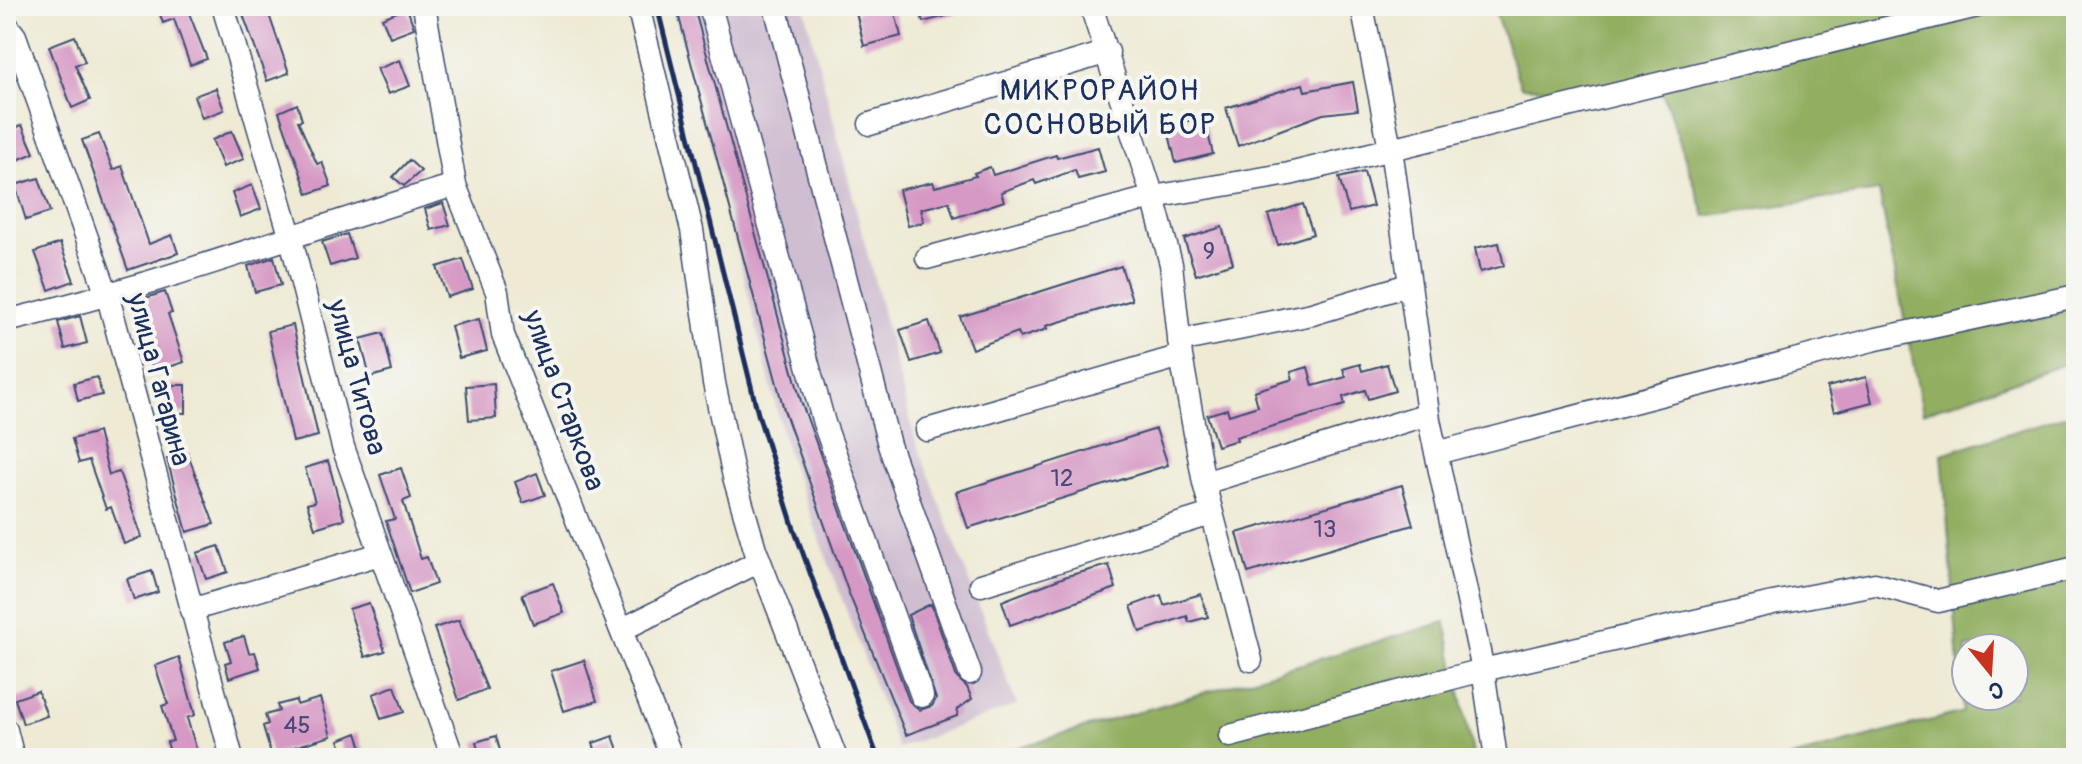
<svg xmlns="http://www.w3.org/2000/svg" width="2082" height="764" viewBox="0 0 2082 764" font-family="Pangolin,sans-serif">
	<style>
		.industrial { fill: #cfbed0 }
		.forest { fill: #92ae61; stroke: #566e60; stroke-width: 2; fill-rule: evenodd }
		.building { fill: #d699c5 }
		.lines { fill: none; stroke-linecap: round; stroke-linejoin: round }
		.minor-casing { stroke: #3b4b70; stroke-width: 25 }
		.minor { stroke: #fff; stroke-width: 22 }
		.rail { stroke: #1b2f5e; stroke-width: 5 }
		.labels { text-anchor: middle; stroke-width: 8; stroke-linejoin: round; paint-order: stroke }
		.number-label { font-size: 24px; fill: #4a4a78 }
		.street-label { font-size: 28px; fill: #1b2f5e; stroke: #f6f6f2 }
		.neighbourhood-label { font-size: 30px; letter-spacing: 2px; fill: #1b2f5e; stroke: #f6f6f2 }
	</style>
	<rect width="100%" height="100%" fill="#f6f6f2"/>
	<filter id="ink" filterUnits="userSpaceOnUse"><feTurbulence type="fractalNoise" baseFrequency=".0125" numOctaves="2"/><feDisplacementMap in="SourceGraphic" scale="16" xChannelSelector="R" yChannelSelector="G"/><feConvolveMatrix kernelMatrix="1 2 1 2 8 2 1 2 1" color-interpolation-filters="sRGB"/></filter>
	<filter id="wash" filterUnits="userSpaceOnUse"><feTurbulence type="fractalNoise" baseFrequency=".006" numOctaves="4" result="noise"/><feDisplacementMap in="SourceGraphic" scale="32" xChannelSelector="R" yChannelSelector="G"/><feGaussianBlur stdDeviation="1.8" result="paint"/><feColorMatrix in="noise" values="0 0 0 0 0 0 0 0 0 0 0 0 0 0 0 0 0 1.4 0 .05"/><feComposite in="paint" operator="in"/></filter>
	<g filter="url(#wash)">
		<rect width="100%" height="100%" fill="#eeead4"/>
		<path class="industrial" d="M671 6H804L915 439 1017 705 898 748 788 455 699 95Z"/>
		<path class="forest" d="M1493 6H2076V360L1923 413 1879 191 1705 216 1663 93 1521 87Z
			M2076 412V758H1788L1963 712 1942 454ZM1966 648H2014V696H1966Z
			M1445 622 1474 758H982Z"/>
		<g id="blocks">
			<path class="building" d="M157 6H204L189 13 207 59 190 65 174 19 163 23Z
				M240 6H266L289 73 267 81Z
				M676 6H693L695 11 801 401 909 701 920 710 932 706 936 699 908 615 931 604 957 678 967 687 972 699 958 709 957 716 906 735 848 591 784 410Z
				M879 6H893L901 36 864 46 856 12Z
				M919 6H970V10L923 22Z
				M407 8 414 28 390 37 382 18Z
				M75 36 85 62 75 65 90 100 72 108 49 46Z
				M400 60 410 86 388 94 377 69Z
				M1353 82 1358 110 1323 114 1238 146 1226 108 1303 84 1305 91Z
				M216 88 224 110 202 118 194 96Z
				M297 104 302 120 298 121 317 164 322 162 331 186 308 194 279 112Z
				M1204 117 1213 154 1176 163 1167 126Z
				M22 125 34 153 6 165V132Z
				M232 131 244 159 223 167 212 140Z
				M99 134 113 170 122 166 149 244 172 235 178 253 128 270 82 140Z
				M1098 147 1105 172 1078 179 1075 170 1036 184 1034 180 1001 192 1004 201 954 218 949 202 921 209 924 222 908 226 899 190 933 182 935 187 976 176 974 173 990 167 993 175 1056 155 1057 158Z
				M409 160 421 171 404 186 393 177Z
				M1364 172 1373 206 1349 212 1339 178Z
				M39 178 50 212 26 220 15 185Z
				M252 185 261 209 240 217 232 193Z
				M443 203 450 225 431 230 425 209Z
				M1303 204 1313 234 1278 245 1268 215Z
				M1222 227 1233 263 1196 275 1184 239Z
				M347 234 355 258 330 266 322 242Z
				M60 243 74 281 49 290 35 252Z
				M1499 243 1504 266 1480 272 1475 248Z
				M274 257 281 285 255 292 248 266Z
				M463 259 473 289 447 297 437 267Z
				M1121 266 1132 300 1046 326 1047 329 1020 338 1018 332 972 349 960 317Z
				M165 292 172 313 168 314 184 362 154 372 145 344 152 341 139 300Z
				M80 316 87 343 65 349 58 322Z
				M479 319 487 351 459 358 451 326Z
				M929 321 940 353 911 362 900 330Z
				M293 325 318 436 293 442 268 331Z
				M383 333 392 371 370 377 360 339Z
				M1360 364 1362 371 1387 364 1395 391 1368 399 1365 390 1343 397 1345 405 1236 437 1237 440 1217 446 1207 415 1227 409 1229 415 1258 406 1254 391 1293 379 1291 372 1308 367 1313 386 1346 377 1343 369Z
				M97 377 102 395 78 401 74 383Z
				M1866 377 1872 402 1834 412 1827 387Z
				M494 384 496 418 469 420 466 386Z
				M158 385H186V413H158Z
				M1156 429 1168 465 968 528 956 492Z
				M98 432 109 475 119 472 142 537 124 544 111 507 106 509 89 460 79 463 72 439Z
				M187 452 214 524 187 532 167 459Z
				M328 461 344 519 315 528 307 504 315 502 305 468Z
				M401 468 411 498 403 501 421 559 427 557 436 584 410 593 386 521 395 519 380 475Z
				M537 473 545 495 523 503 515 482Z
				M1402 485 1413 525 1248 573 1237 533Z
				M219 546 228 572 206 579 197 553Z
				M1109 565 1116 588 1010 625 1002 601 1067 576Z
				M152 571 158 592 134 600 127 579Z
				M553 583 564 613 533 624 522 594Z
				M1201 594 1208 617 1189 622 1187 616 1140 632 1131 606 1161 595 1164 605Z
				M369 603 385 651 365 657 349 609Z
				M459 620 487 689 459 700 434 628Z
				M244 636 249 653 255 652 260 668 229 678 225 663 231 661 225 642Z
				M179 657 195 715 187 718 199 758H172L167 742 173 741 162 706 168 704 155 666Z
				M584 660 597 701 564 711 551 671Z
				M395 686 404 712 381 719 373 694Z
				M38 691 47 716 23 724 15 699Z
				M320 698 331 736 271 754 263 726 268 724 265 715 279 711 277 705 296 700 297 705Z
				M357 733 364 754 345 758 339 740Z
				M496 736 502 758H480L476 742Z
				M613 736 621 758H598L593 743Z"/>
		</g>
	</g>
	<g filter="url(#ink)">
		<use href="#blocks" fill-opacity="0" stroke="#3b4b70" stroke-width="2"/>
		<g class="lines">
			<g class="minor-casing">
				<path id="minor" d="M223 6 290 235 343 447 453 758
					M424 6 455 185 497 292 503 335 672 758
					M638 6 692 230 714 383 734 477 755 549 836 758
					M710 6 824 423 922 696
					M775 6 889 445 970 673
					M1091 6 1153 197 1171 264 1181 356 1204 483 1251 660
					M1362 6 1393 163 1429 420 1483 670 1496 758
					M6 24 15 36 108 297 232 758
					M870 124 1108 52
					M927 258 1153 197 1289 174 1977 6
					M6 321C158 285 305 230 455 185
					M1179 341 1312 314 1408 285
					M927 430 1181 356
					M1436 453 1872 340 2076 296
					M1204 483 1428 414
					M981 585 1211 514
					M191 610 380 554
					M621 630 760 561
					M6 730 13 758
					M1230 736 1483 670 1773 603 1875 584 1938 601 2076 568"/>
			</g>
			<use href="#minor" class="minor"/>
			<path class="rail" d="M657 6 758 414 794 529 878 758"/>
		</g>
	</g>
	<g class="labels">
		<g class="number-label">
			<text x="1209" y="259">9</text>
			<text x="1062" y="486">12</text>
			<text x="1325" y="537">13</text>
			<text x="297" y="733">45</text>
		</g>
		<g class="street-label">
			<text transform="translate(358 377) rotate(75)" y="10">улица Титова</text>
			<text transform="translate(160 379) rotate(75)" y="10">улица Гагарина</text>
			<text transform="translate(565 400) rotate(70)" y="10">улица Старкова</text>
		</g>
		<g class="neighbourhood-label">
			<text x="1100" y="100">МИКРОРАЙОН<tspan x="1100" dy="34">СОСНОВЫЙ БОР</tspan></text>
		</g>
	</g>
	<rect width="2082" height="764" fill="none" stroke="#f6f6f2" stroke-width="32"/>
	<g transform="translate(1990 672) rotate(162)"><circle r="38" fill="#f6f6f2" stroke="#9ea6b7" stroke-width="2"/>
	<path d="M0-6L14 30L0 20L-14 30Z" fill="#c8321e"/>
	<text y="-12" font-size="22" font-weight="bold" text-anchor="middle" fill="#1b2f5e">С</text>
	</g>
</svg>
